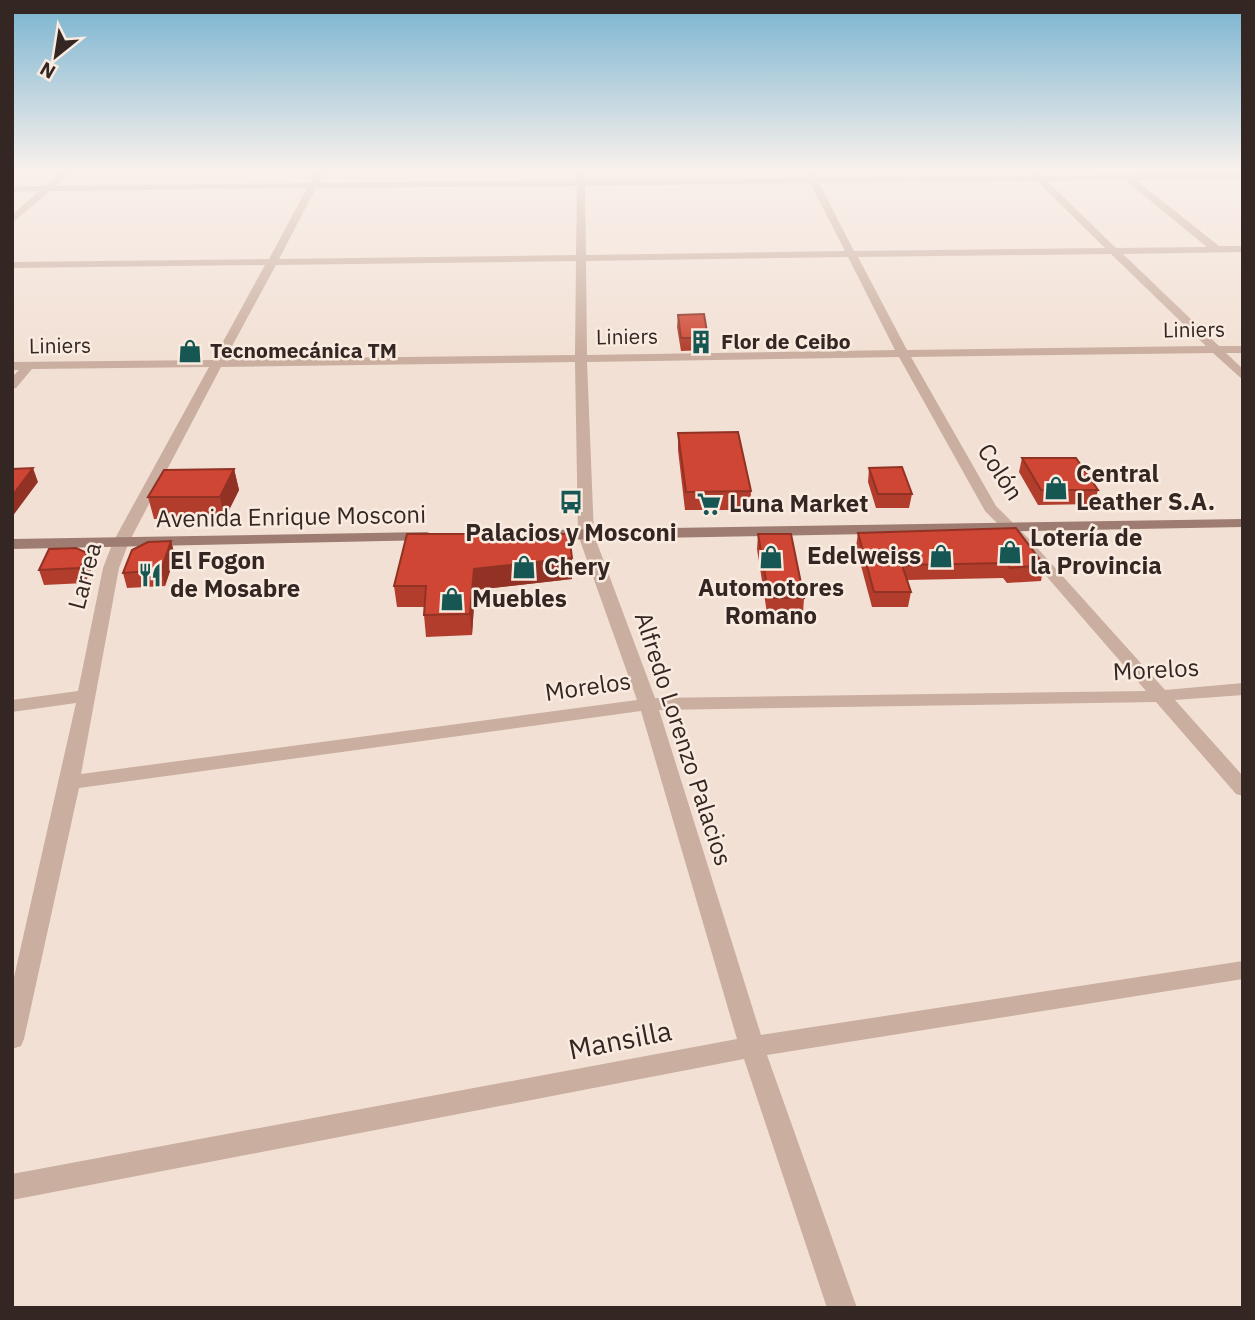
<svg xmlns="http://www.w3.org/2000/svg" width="1255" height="1320" viewBox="0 0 1255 1320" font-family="'IBM Plex Sans',sans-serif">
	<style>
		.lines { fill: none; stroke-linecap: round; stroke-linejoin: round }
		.street { fill: #caae9f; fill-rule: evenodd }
		.secondary { fill: #9e7c71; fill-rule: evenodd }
		.wall { fill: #b23d2d }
		.shaded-wall { fill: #913224 }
		.building { fill: #cf4734; stroke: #913224; stroke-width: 2 }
		.labels { text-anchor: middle; stroke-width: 5; stroke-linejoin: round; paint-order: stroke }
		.far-street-label { font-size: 21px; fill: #332623; stroke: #faebe0 }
		.far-poi-label { font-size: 21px; font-weight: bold; fill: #332623; stroke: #faebe0; text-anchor: start }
		.street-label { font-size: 24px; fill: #332623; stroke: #faebe0 }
		.poi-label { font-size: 24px; font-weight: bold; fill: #332623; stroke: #faebe0; text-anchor: start }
		.near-street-label { font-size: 28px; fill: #332623; stroke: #faebe0 }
	</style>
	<rect width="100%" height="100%" fill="#f2e0d4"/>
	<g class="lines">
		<path class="street" d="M65 169H74L56 186 310 183 318 169H326L319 183 577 180V169H585V180L807 178 805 173 809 170 816 178 1032 176 1035 171 1041 176 1243 173V179L1136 180 1219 246H1243V252L1123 254 1219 346H1243V353H1226L1243 369V380L1213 353 911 357 996 506 1031 541 1165 690 1243 683V695L1175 700 1243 776V796L1236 794 1156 702 659 710 761 1035 1243 961V979L767 1055 857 1308H827L744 1059 12 1200V1174L737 1039 641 711 79 788 24 1039 21 1046 12 1049V986L76 703 12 712V700L78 691 103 568 113 542 209 367 32 369 16 388 12 389V377L19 370H12V362L213 360 265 265 12 268V262L269 259 307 188 50 191 12 223V215L39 191 12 192V186H45ZM1125 180 1207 247 1116 248 1047 181ZM1037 181 1105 248 854 251 819 183ZM810 183 845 251 586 255 585 186ZM577 186 576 255 279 259 316 188ZM1111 254 1206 346 907 350 858 257ZM848 257 895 350 587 355 586 261ZM576 261 575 355 225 359 276 265ZM899 357 985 511 1021 547 1146 691 655 698 594 535 587 362ZM575 362 578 535 637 700 81 774 119 568 129 542 221 367Z"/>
		<path class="secondary" d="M1243 519V527L546 540 538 535 546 530Z
			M427 532 432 534 435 537 432 540 12 549V539Z"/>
	</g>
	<path class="wall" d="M678 315 708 338V350L681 351 677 327Z
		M678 433 751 491 750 510H685L678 450Z
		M1022 458 1098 490 1094 504 1038 505 1019 472Z
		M869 468 912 494 909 508H876L868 482Z
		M234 469 239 490 225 518 154 519 148 497Z
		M858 533 1044 565 1041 581 1007 583 1003 578 907 580 911 592 908 607H872L856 547Z
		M758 534 804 598 803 613H767L757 549Z
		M171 541 175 556 165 586 127 588 123 573Z
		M87 553 92 568 85 583 44 585 39 570Z
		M572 579 475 590 472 635 426 637 424 615V607H397L394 586Z"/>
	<path class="shaded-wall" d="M33 468 38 482 12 517V496Z
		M234 469 239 490 225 518 220 497Z
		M171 541 175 556 165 586 161 570Z
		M87 553 92 568 85 583 80 568Z
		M572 558V579L475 590 472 635 470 614 474 569Z"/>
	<path class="building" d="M704 314 708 338H681L678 315Z
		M738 432 751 491 686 492 678 433Z
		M1022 458H1076L1098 490H1041Z
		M902 467 912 494H878L869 468Z
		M33 468 12 496V469Z
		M234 469 220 497H148L164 470Z
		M1016 528 1044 565 1010 568 1007 563 902 565 911 592H874L858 533Z
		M407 534H569L572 558 474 569 470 614 424 615 426 586H394Z
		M758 534H791L804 598H769Z
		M171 541 161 570 123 573 132 550 148 542Z
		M76 548 87 553 80 568 39 570 49 549Z"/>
	<linearGradient id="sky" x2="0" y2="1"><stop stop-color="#78b3d0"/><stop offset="0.48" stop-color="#f9f1ec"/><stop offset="1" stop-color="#f9f1ec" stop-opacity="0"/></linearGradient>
	<rect width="1255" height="354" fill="url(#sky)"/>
	<defs>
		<g id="building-bare" transform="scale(1.89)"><path d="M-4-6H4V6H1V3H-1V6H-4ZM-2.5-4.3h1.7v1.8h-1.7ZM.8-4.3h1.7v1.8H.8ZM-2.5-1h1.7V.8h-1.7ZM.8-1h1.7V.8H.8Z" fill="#175753" stroke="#faebe0" stroke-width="2.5" paint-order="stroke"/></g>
		<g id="shop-bare" transform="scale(1.89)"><path d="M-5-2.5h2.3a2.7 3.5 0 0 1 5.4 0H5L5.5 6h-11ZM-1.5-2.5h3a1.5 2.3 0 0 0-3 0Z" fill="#175753" stroke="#faebe0" stroke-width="2.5" paint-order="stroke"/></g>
		<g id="bus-bare" transform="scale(1.89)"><path d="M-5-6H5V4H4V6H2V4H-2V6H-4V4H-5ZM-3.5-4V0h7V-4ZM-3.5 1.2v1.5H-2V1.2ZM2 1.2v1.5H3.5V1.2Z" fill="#175753" stroke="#faebe0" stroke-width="2.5" paint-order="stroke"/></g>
		<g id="supermarket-bare" transform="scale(1.89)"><path d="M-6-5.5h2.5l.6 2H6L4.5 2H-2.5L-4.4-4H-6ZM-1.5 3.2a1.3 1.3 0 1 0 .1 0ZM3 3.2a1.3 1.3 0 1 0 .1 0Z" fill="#175753" stroke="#faebe0" stroke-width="2.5" paint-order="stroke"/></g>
		<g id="restaurant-bare" transform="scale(1.89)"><path d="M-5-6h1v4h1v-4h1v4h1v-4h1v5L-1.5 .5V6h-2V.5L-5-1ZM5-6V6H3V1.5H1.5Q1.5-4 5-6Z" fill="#175753" stroke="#faebe0" stroke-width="2.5" paint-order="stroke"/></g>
	</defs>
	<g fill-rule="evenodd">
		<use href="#building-bare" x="701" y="342"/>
		<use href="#shop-bare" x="190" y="351"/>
		<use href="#shop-bare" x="1056" y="488"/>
		<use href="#bus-bare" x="571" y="502"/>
		<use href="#supermarket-bare" x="709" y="504"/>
		<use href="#shop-bare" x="1010" y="552"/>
		<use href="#shop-bare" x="941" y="556"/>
		<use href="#shop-bare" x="771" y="557"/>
		<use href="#shop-bare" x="524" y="567"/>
		<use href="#restaurant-bare" x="150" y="575"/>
		<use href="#shop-bare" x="452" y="599"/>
	</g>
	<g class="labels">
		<g class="far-street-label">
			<text transform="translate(1194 330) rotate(-1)" y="7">Liniers</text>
			<text transform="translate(627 337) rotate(-1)" y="7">Liniers</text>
			<text transform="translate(60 346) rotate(-1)" y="7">Liniers</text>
		</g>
		<g class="far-poi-label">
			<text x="721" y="349">Flor de Ceibo</text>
			<text x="210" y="358">Tecnomecánica TM</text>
		</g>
		<g class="street-label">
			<text transform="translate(1000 472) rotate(57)" y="8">Colón</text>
			<text transform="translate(291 517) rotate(-1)" y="8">Avenida Enrique Mosconi</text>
			<text transform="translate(85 576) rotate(-75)" y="8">Larrea</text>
			<text transform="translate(1156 670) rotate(-3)" y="8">Morelos</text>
			<text transform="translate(588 687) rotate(-8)" y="8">Morelos</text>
			<text transform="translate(683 739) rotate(72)" y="8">Alfredo Lorenzo Palacios</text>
		</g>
		<g class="poi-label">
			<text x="1076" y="482">Central<tspan x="1076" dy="28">Leather S.A.</tspan></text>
			<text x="729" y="512">Luna Market</text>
			<text x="571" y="541" text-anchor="middle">Palacios y Mosconi</text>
			<text x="1030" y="546">Lotería de<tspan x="1030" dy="28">la Provincia</tspan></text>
			<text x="921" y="564" text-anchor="end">Edelweiss</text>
			<text x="170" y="569">El Fogon<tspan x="170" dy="28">de Mosabre</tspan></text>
			<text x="544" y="575">Chery</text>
			<text x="771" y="596" text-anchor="middle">Automotores<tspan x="771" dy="28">Romano</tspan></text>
			<text x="472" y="607">Muebles</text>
		</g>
		<g class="near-street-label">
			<text transform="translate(620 1040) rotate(-11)" y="10">Mansilla</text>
		</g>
	</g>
	<rect width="1255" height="1320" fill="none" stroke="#332623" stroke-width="28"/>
	<g transform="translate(56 56) rotate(210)" stroke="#faebe0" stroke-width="5" paint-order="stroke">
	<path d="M0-5L12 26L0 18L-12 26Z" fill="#332623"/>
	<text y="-10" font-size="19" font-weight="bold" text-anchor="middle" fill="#332623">N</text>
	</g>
</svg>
